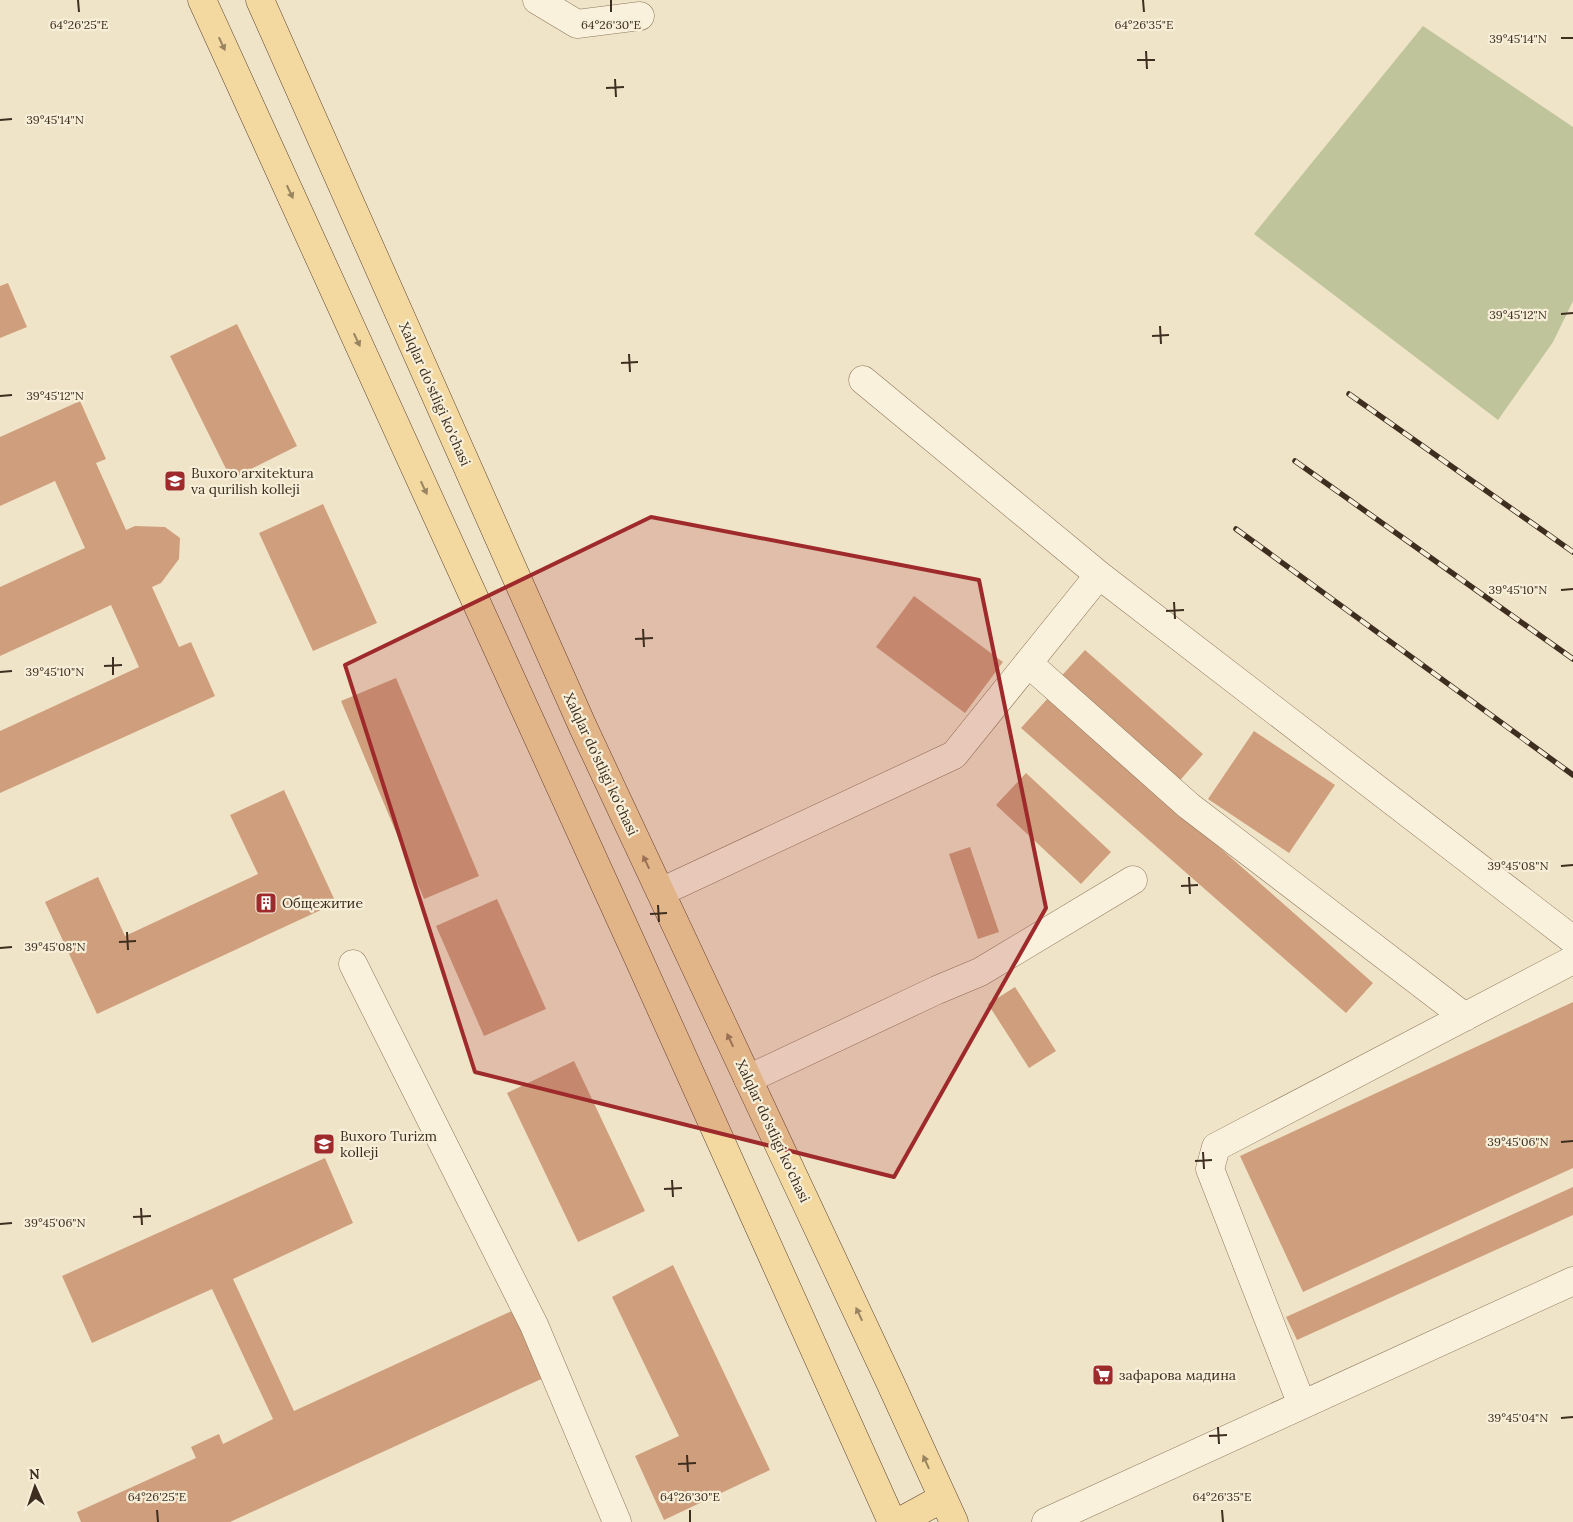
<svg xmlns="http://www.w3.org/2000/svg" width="1573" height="1522" viewBox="0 0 1573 1522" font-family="Lora,serif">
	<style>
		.cemetery { fill: #bfc49a }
		.building { fill: #cf9f7d }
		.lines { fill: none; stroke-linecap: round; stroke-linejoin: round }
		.minor-casing { stroke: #8d765c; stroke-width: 29 }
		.major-casing { stroke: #5b4430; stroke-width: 29 }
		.minor { stroke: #faf1dc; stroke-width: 28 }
		.major { stroke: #f3d9a0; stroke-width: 28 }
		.rail-casing { stroke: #3d2e20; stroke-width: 5.5 }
		.rail { stroke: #f7eed8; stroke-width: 4; stroke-dasharray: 11; stroke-linecap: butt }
		.oneway { fill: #988460 }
		.marked { fill: #9e2a2b; fill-opacity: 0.2; stroke: #9e2a2b; stroke-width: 4; stroke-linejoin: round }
		.ticks { fill: none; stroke: #3d2e20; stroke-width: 2 }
		.labels { text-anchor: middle; stroke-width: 4.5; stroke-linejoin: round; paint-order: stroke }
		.street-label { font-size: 14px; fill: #3d2e20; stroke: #f7eed8 }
		.poi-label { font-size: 14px; fill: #3d2e20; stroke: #f7eed8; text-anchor: start }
		.ticks-label { font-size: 12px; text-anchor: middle; fill: #3d2e20; stroke: #f7eed8; stroke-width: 4.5; stroke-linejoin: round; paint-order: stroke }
	</style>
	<rect width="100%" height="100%" fill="#f0e4c8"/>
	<path class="cemetery" d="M1423 26 1573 127V301L1553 342 1498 420 1254 234Z"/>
	<path class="building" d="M8 283 27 327 0 338V286Z
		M237 324 297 446 231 479 170 356Z
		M80 401 106 459 96 463 126 530 135 526 165 527 180 538 179 559 161 583 152 587 179 647 191 642 215 696 0 793V731L139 667 111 605 0 656V587L85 548 55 481 0 506V437Z
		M323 504 377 623 313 651 259 533Z
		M914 596 1003 662 965 713 876 647Z
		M1085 650 1203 754 1175 786 1056 682Z
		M396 678 479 876 424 899 341 701Z
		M1049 697 1373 983 1346 1013 1021 728Z
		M1254 731 1335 785 1289 853 1208 799Z
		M1026 773 1111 852 1081 884 996 805Z
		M284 790 336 903 97 1014 45 902 98 877 125 936 258 874 230 815Z
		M970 847 999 932 978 939 949 854Z
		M497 899 546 1009 484 1036 436 926Z
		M1015 987 1056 1051 1029 1068 988 1004Z
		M1573 1002V1168L1303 1292 1240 1156Z
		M574 1061 645 1211 578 1242 507 1093Z
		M325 1158 353 1223 233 1279 294 1411 516 1309 548 1376 230 1522H81L77 1512 196 1458 191 1447 219 1434 223 1444 273 1419 212 1289 92 1343 62 1276Z
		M1573 1187V1215L1297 1340 1286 1317Z
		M673 1265 770 1470 664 1520 635 1456 679 1436 612 1297Z"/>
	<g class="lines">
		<g class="minor-casing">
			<path id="minor" d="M537 0 577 24 640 16
				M863 380 1099 575
				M1028 663 1189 806 1465 1017
				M661 892 954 755 1099 575 1573 940
				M353 964 534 1325 617 1522
				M748 1079 937 990 980 972 1133 880
				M1302 1405 1210 1169 1216 1147 1573 960
				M1046 1522 1573 1281"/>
		</g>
		<g class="major-casing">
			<path id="major" d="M202 0 636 953 892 1522
				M260 0 583 727 890 1382 954 1522
				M899 1522 943 1498"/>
		</g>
		<use href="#minor" class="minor"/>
		<use href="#major" class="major"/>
		<g class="rail-casing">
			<path id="rail" d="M1349 394 1573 552
				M1295 461 1573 659
				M1236 529 1573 775"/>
		</g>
		<use href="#rail" class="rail"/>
	</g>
	<defs><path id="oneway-solid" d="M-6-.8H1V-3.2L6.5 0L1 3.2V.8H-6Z" transform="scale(1.25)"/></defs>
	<g class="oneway">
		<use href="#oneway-solid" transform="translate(222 44) rotate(65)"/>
		<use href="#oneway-solid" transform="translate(290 192) rotate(65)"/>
		<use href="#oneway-solid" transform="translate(357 340) rotate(65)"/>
		<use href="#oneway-solid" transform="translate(424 488) rotate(65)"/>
		<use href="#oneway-solid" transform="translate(646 862) rotate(-115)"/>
		<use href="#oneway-solid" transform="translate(730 1040) rotate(-115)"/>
		<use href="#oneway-solid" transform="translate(859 1314) rotate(-115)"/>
		<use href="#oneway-solid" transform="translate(926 1462) rotate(-114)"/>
	</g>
	<path class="marked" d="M651 517 979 580 1046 908 894 1177 475 1072 345 665Z"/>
	<path class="ticks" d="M78 0 79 12M611 0V12M1143 0 1144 12M1561 38H1573M1146 51 1147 69M1137 60H1155M615 79 616 97M606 88 624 87M0 120 12 119M1561 314 1573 313M1160 326 1161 344M1152 336 1169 335M629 354 630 372M621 363 638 362M0 396 12 395M1561 590 1573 589M1174 602 1175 619M1166 611 1184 610M643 629 644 647M635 639 653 638M113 657V675M104 666 122 665M0 672 12 671M1561 866 1573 865M1189 877 1190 894M1181 886 1198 885M658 905 659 922M650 914 667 913M127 932 128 950M119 942 136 941M0 948 12 947M1561 1142 1573 1141M1203 1152 1204 1169M1195 1161 1212 1160M672 1180 673 1197M664 1189 682 1188M141 1208 142 1225M133 1217 151 1216M0 1224 12 1223M1561 1418 1573 1417M1218 1427 1219 1444M1209 1436 1227 1435M687 1455 688 1472M678 1464 696 1463M157 1510 158 1522M690 1510V1522M1222 1510 1223 1522"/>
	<defs>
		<g id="university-square" transform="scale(1.125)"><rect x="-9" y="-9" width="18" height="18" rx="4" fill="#9e2a2b" stroke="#f7eed8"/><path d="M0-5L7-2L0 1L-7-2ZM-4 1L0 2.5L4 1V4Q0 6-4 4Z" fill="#fff"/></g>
		<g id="building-square" transform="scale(1.125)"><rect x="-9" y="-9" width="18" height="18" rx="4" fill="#9e2a2b" stroke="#f7eed8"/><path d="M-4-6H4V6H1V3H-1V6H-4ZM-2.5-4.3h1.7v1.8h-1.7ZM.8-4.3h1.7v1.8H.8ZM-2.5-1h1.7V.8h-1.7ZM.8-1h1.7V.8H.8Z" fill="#fff"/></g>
		<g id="supermarket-square" transform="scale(1.125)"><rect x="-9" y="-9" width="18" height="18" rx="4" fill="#9e2a2b" stroke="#f7eed8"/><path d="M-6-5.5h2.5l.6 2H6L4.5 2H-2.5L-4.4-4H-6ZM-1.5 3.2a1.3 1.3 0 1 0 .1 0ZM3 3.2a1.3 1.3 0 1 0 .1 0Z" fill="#fff"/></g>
	</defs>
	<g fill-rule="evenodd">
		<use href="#university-square" x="175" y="481"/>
		<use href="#building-square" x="266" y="903"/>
		<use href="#university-square" x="324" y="1144"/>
		<use href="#supermarket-square" x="1103" y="1375"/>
	</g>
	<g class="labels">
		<g class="street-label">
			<text transform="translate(435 394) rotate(66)" y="5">Xalqlar do'stligi ko'chasi</text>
			<text transform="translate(601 764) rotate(65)" y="5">Xalqlar do'stligi ko'chasi</text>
			<text transform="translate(773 1131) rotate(65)" y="5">Xalqlar do'stligi ko'chasi</text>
		</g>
		<g class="poi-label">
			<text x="191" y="478">Buxoro arxitektura<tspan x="191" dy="16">va qurilish kolleji</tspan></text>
			<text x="282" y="908">Общежитие</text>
			<text x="340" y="1141">Buxoro Turizm<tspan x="340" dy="16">kolleji</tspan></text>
			<text x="1119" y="1380">зафарова мадина</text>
		</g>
	</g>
	<g class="ticks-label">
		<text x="79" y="29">64°26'25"E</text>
		<text x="611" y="29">64°26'30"E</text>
		<text x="1144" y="29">64°26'35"E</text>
		<text x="1518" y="43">39°45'14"N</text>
		<text x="55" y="124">39°45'14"N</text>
		<text x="1518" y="319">39°45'12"N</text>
		<text x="55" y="400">39°45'12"N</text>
		<text x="1518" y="594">39°45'10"N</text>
		<text x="55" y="676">39°45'10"N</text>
		<text x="1518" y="870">39°45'08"N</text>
		<text x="55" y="951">39°45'08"N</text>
		<text x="1518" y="1146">39°45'06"N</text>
		<text x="55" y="1227">39°45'06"N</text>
		<text x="1518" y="1422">39°45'04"N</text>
		<text x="157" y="1501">64°26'25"E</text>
		<text x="690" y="1501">64°26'30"E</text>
		<text x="1222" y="1501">64°26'35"E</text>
	</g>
	<g transform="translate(35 1487) rotate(357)" stroke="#f7eed8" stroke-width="4" paint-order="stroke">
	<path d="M0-4L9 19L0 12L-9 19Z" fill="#3d2e20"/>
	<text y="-8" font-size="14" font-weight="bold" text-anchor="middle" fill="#3d2e20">N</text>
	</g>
</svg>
